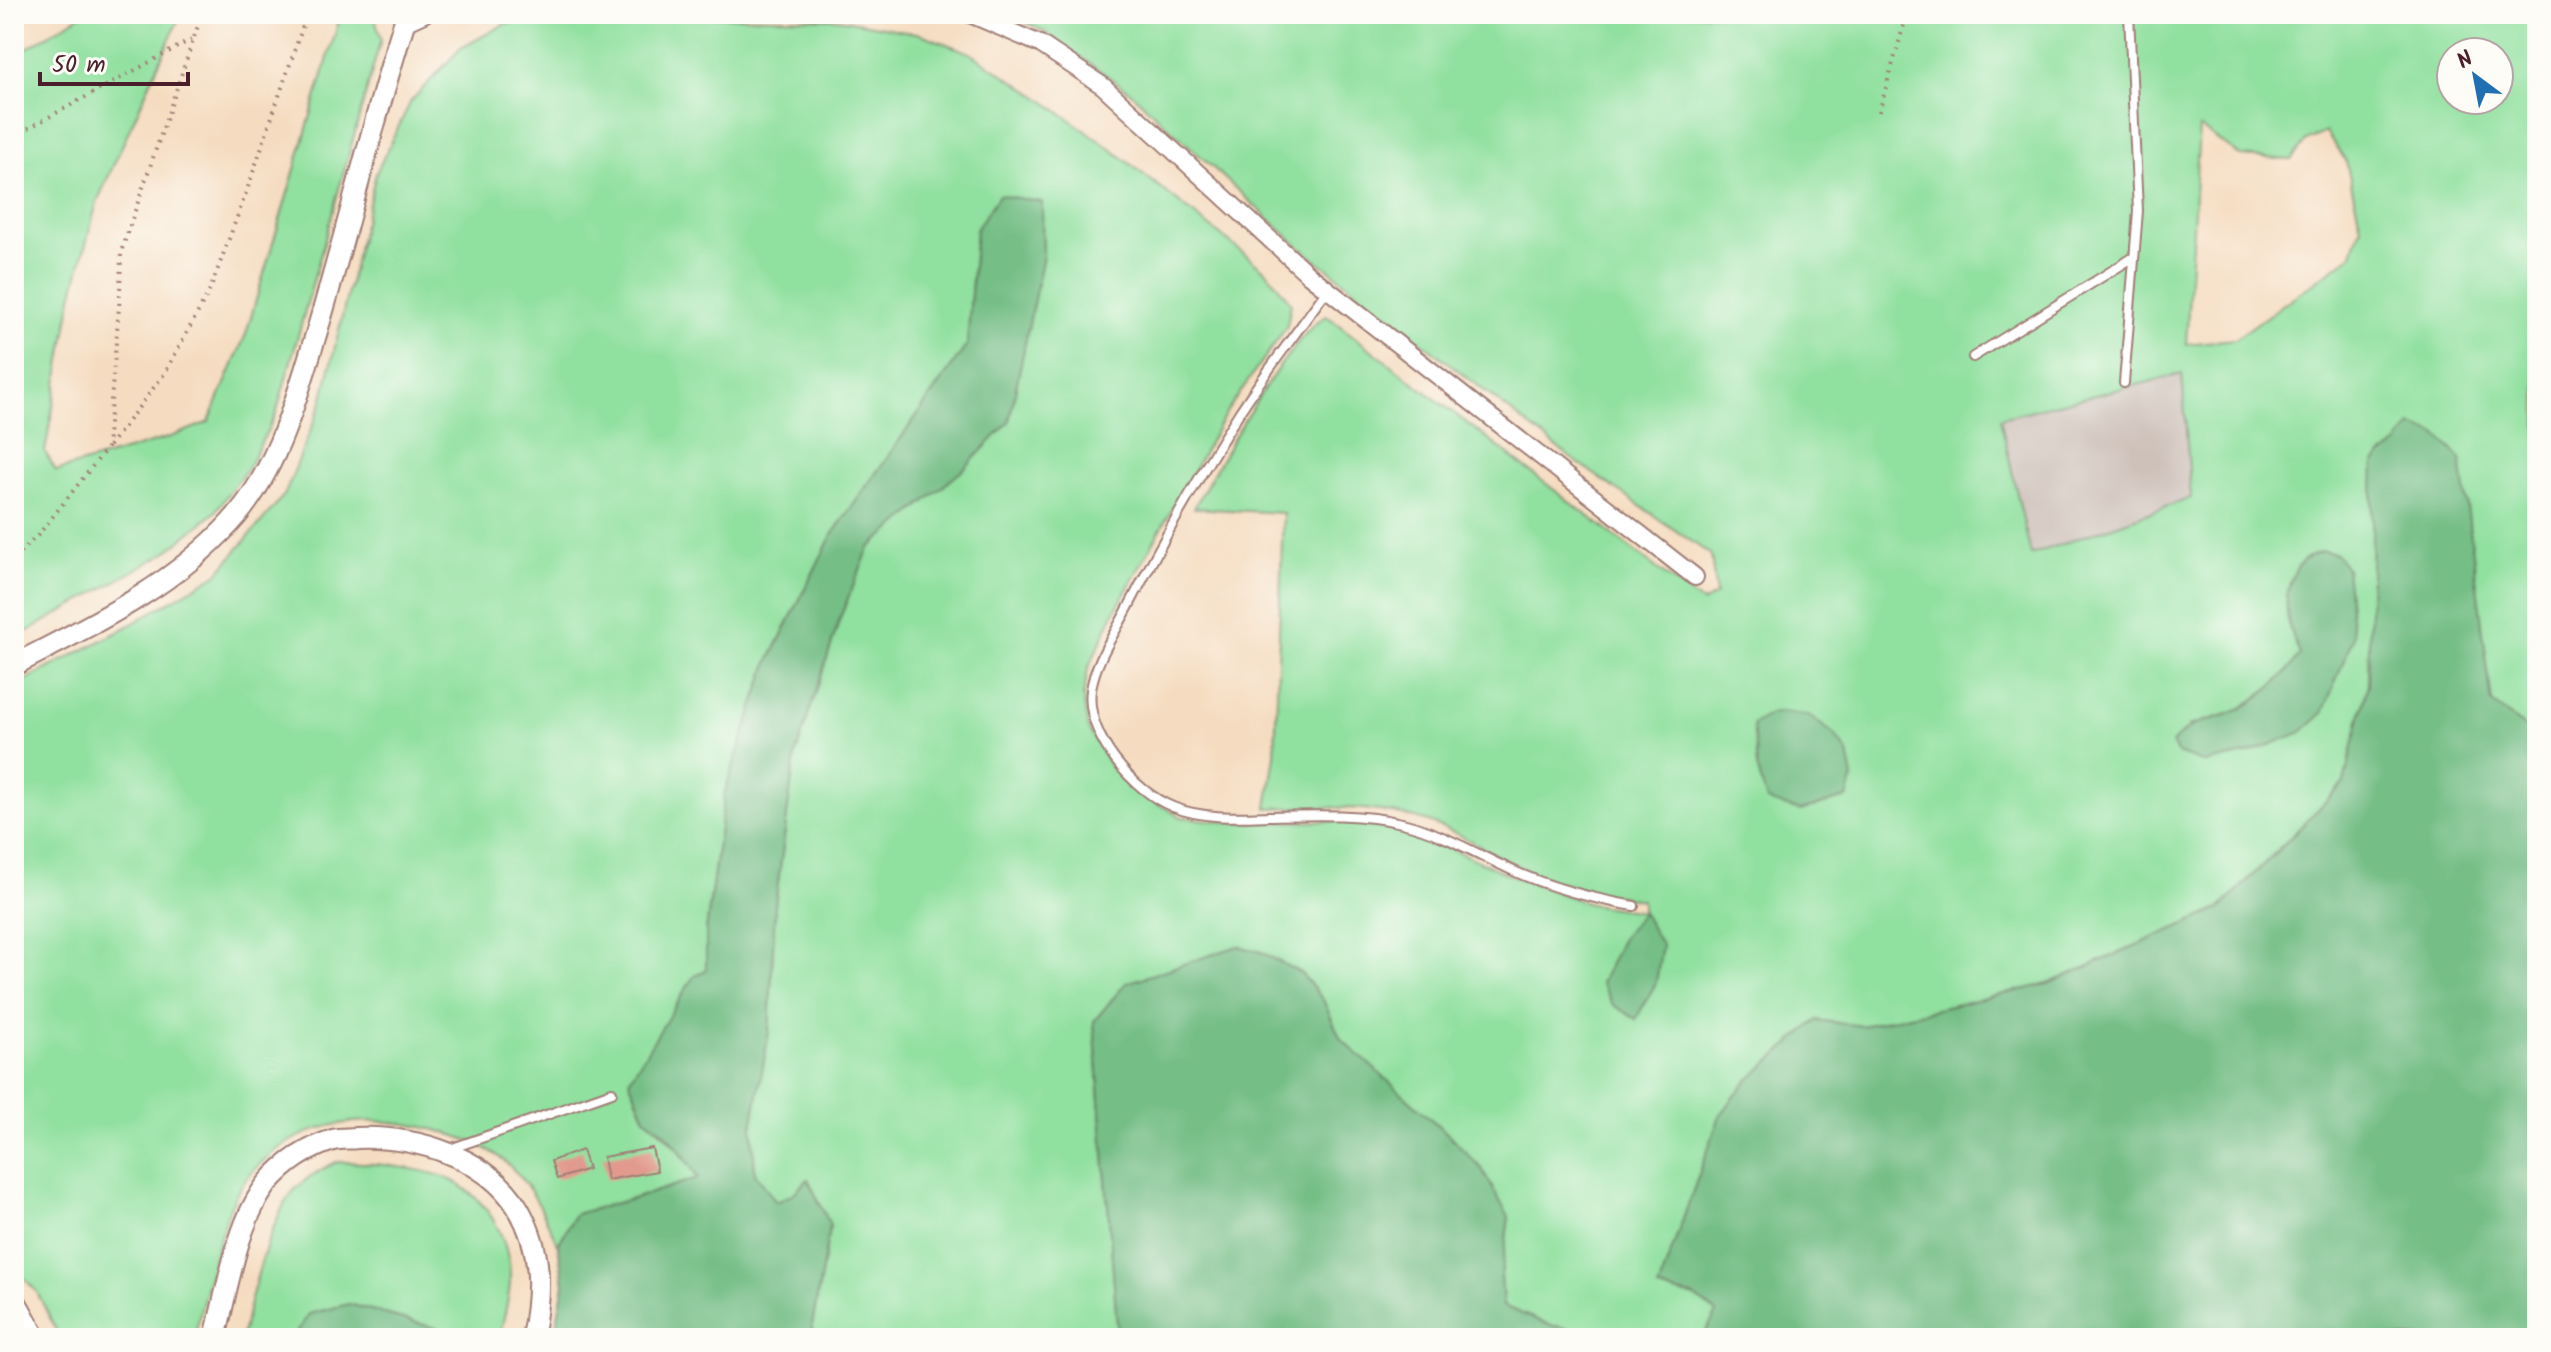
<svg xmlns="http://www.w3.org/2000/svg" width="2551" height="1352" viewBox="0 0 2551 1352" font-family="Kalam,sans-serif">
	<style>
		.industrial { fill: #cec1ba }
		.green { fill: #90e09f; stroke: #6d8065; stroke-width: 2; fill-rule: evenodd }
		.forest { fill: #74be86; stroke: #5f6e58; stroke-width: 2 }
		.building { fill: #e19a8d }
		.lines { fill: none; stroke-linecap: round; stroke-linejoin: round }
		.service-casing { stroke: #a07e76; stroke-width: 12 }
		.minor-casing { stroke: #a07e76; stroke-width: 20 }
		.tertiary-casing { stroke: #a07e76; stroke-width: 24 }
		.path { stroke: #a07e76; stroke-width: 4; stroke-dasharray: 2 6; stroke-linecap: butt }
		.service { stroke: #fff; stroke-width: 8 }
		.minor { stroke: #fff; stroke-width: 16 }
		.tertiary { stroke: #fff; stroke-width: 20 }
	</style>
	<rect width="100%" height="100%" fill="#fdfcf7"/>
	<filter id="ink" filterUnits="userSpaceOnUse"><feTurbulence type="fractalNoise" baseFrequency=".0125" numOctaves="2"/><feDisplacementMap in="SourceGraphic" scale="16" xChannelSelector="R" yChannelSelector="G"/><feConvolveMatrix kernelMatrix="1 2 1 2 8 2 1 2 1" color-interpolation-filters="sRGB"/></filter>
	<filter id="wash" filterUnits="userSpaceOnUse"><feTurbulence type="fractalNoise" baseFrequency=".006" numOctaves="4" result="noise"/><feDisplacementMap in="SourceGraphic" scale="32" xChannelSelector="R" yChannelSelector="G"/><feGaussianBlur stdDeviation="1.8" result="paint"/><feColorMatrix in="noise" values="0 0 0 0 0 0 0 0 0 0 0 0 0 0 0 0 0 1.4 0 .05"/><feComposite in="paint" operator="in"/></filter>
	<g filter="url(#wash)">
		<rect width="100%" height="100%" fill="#f5dcc0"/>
		<path class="industrial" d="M2183 374 2191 498 2031 555 2000 418Z"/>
		<path class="green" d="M83 14H181L97 202 72 297 45 452 56 471 168 438 209 422 246 334 341 14H374L381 39 276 414 249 466 214 513 165 553 14 639V56Z
			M559 14 839 19 921 34 970 53 1039 97 1119 155 1267 272 1291 303 1287 326 1227 411 1115 611 1088 669 1083 697 1088 729 1110 765 1143 795 1181 817 1236 823 1345 821 1417 833 1507 874 1589 904 1642 912V900C1606 894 1570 888 1536 874 1492 856 1454 826 1407 816 1361 805 1314 807 1267 808L1275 756 1283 513 1194 508C1217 466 1289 334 1327 316L1702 603 1716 595 1711 555 1568 456 1300 247 1129 91 1045 32 1009 14H2537V736L2492 704 2472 551 2411 426 2398 443 2374 463 2368 684 2344 783 2219 909 2048 984 1861 1026 1817 1020 1745 1083 1720 1116 1658 1289 1693 1296 1718 1313 1702 1338H1619L1549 1325 1503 1306 1501 1275 1509 1217 1450 1136 1340 1039 1323 1000 1302 974 1261 952 1238 946 1126 983 1094 1021 1118 1338H816L812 1326 830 1225 793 1194 776 1203 755 1173 752 1127 769 1032 775 905 795 756 841 615 869 548 964 469 1043 256 1041 202 976 229 967 345 832 535 768 663 725 791 706 931V971L694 976 665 1026 645 1118C667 1135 683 1154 698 1178L636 1198 575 1214 558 1245C544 1214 530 1181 502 1159 483 1144 459 1136 436 1130 364 1112 292 1119 244 1182 220 1214 205 1298 194 1338H60L37 1292 14 1267V686L116 633 217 574 285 494 322 402 376 173 411 101 461 48 505 24ZM2451 52H2499V100H2451ZM2199 127 2241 156 2291 160 2306 141 2326 132 2346 161 2361 227 2351 256 2235 339 2186 344ZM2182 374 2191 498 2031 555 2000 418ZM2288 624 2323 713 2188 726 2235 712 2281 681 2301 655Z
			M337 1162C365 1162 429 1168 453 1181 490 1202 511 1241 510 1283 509 1301 503 1320 499 1338H471L349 1304 309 1314 292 1338H241C252 1296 264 1241 285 1203 296 1183 317 1171 337 1162Z"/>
		<path class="forest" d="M999 195 1042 202 1043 256 1009 422 964 469 869 548 841 615 795 756 775 905 769 1032 752 1127 755 1173 776 1202 793 1194 808 1179 830 1225 812 1325 816 1338H554L564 1284 558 1245 575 1214 636 1198 698 1178 684 1156 666 1134 645 1118 629 1080 694 976 706 971V931L725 791 768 663 832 535 967 345 976 229Z
			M2411 426 2437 434 2461 459 2492 703 2537 736V1338H1702L1717 1313 1693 1296 1658 1289 1720 1116 1745 1083 1817 1020 1862 1026 2048 984 2220 909 2344 783 2368 684 2374 463 2398 443Z
			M2324 551 2336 554 2346 568 2353 637 2323 713 2302 732 2250 753 2205 763 2177 753 2172 743C2196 717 2203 725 2233 712 2260 701 2283 678 2300 655 2297 646 2291 635 2289 625 2282 595 2291 556 2324 551Z
			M1782 712 1809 716 1834 734 1848 753 1853 778 1847 798 1800 811 1767 801 1757 767 1753 724 1770 714Z
			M1642 912 1662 946 1656 983 1636 1019 1613 1005 1601 983 1621 940Z
			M1238 946 1261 952 1302 974 1323 1000 1341 1039 1450 1136 1482 1169 1509 1217 1501 1275 1503 1306 1549 1325 1619 1338H1118L1094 1021 1126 983Z
			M349 1304 471 1338H292L309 1314Z"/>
		<g id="blocks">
			<path class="building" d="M652 1148 657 1171 607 1180 603 1157Z
				M582 1150 588 1169 557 1179 551 1161Z"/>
		</g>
	</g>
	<g filter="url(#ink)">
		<use href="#blocks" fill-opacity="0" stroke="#a07e76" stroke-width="2"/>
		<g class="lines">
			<g class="service-casing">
				<path id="service" d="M1327 290C1298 331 1266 371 1239 413 1199 476 1162 541 1128 608 1115 633 1095 661 1091 690 1085 735 1133 791 1173 807 1203 819 1238 817 1269 816 1313 815 1359 813 1402 823 1443 833 1480 856 1518 873 1555 889 1595 899 1634 906
					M1973 357 2134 257
					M2124 383 2138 211 2129 14
					M447 1150 612 1092"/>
			</g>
			<g class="minor-casing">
				<path id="minor" d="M970 14 1040 44 1103 86 1309 275 1695 577
					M404 23 424 14"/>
			</g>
			<g class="tertiary-casing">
				<path id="tertiary" d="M14 665C91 625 171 588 231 522 276 473 295 403 314 341 347 233 372 122 407 14
					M14 1299 36 1338
					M215 1338C227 1291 237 1221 268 1183 285 1163 308 1148 333 1140 341 1138 349 1139 357 1138 414 1136 486 1156 518 1208 543 1251 541 1292 532 1338"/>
			</g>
			<path class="path" d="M1879 112 1907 14
				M14 136 194 38
				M109 446 165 373 210 290 246 193 307 14
				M14 558 39 534 107 448 120 295 121 252 202 14"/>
			<use href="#service" class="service"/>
			<use href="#minor" class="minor"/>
			<use href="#tertiary" class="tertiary"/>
		</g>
	</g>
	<rect width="2551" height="1352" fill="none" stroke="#fdfcf7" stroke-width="48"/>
	<g transform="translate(2475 76) rotate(328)"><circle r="38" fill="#fdfcf7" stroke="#b5a4a5" stroke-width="2"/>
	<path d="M0-6L14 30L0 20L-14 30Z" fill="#1f6fb2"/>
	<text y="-12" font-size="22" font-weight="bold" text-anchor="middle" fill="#4a1f2b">N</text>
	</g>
	<path d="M40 72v12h148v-12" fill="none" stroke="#4a1f2b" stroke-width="4"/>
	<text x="52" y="72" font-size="24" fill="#4a1f2b" stroke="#fdfcf7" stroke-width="6" paint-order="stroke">50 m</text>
</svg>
